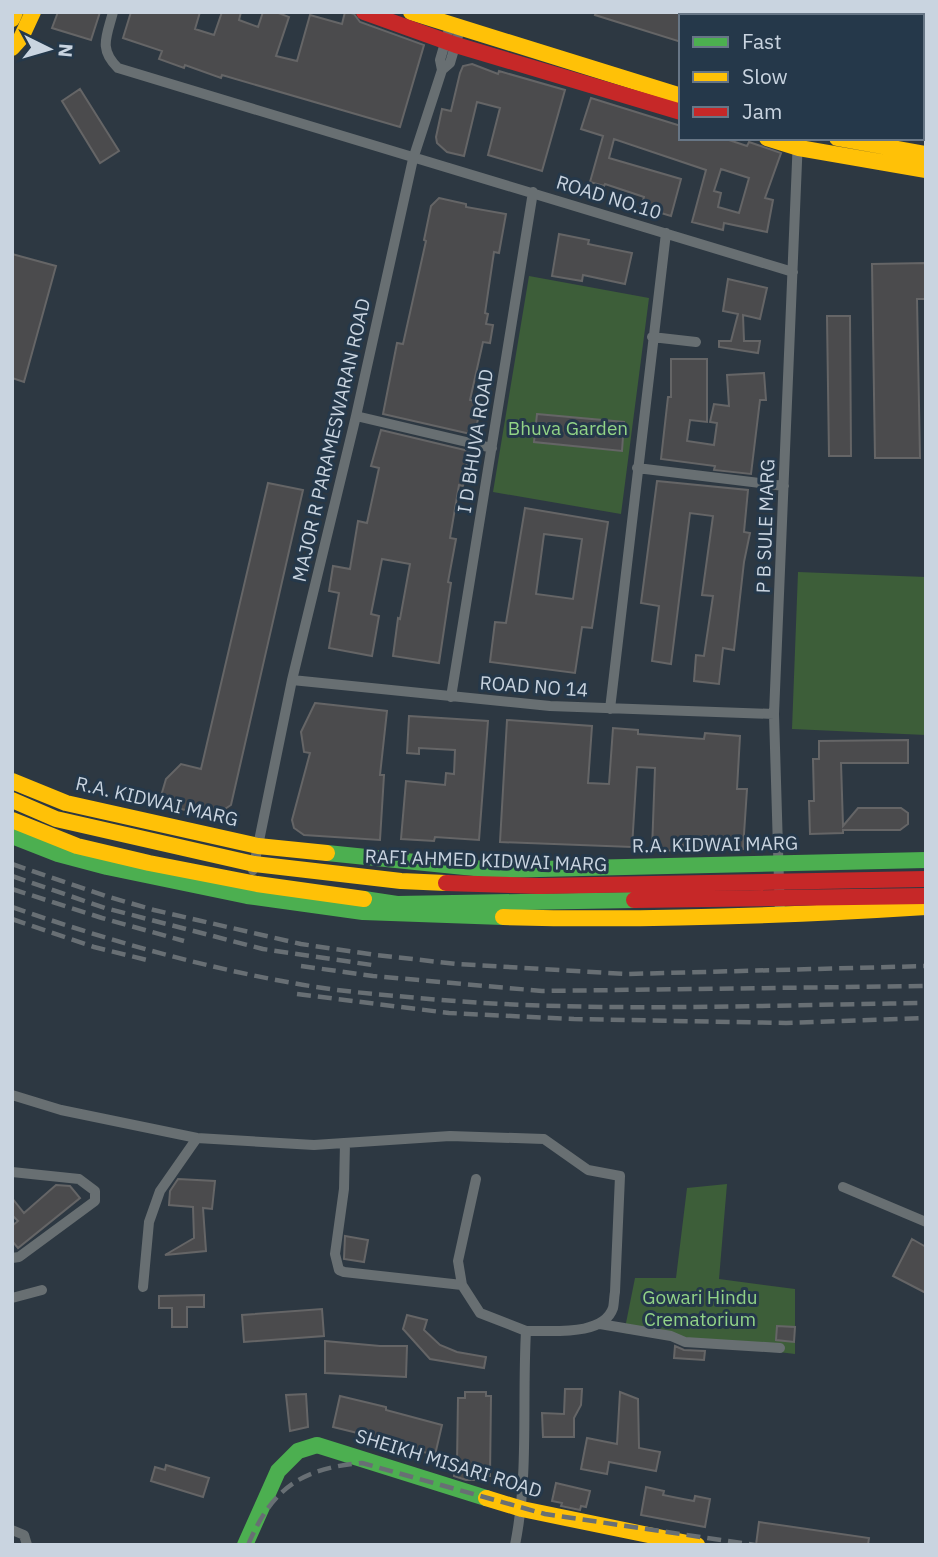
<svg xmlns="http://www.w3.org/2000/svg" width="938" height="1557" viewBox="0 0 938 1557" font-family="'IBM Plex Sans',sans-serif">
	<style>
		.green { fill: #3d5e39 }
		.building { fill: #4b4b4d; stroke: #656566; stroke-width: 2; fill-rule: evenodd }
		.lines { fill: none; stroke-linecap: round; stroke-linejoin: round }
		.street { stroke: #686f72; stroke-width: 10 }
		.fast { stroke: #4caf50; stroke-width: 16 }
		.slow { stroke: #ffc107; stroke-width: 16 }
		.jam { stroke: #c62828; stroke-width: 16 }
		.rail { stroke: #686f74; stroke-width: 4.5; stroke-dasharray: 14 7; stroke-linecap: butt }
		.labels { text-anchor: middle; stroke-width: 6; stroke-linejoin: round; paint-order: stroke }
		.street-label { font-size: 19px; fill: #c9d4e0; stroke: #25384a }
		.park-label { font-size: 19px; fill: #92d487; stroke: #25384a }
	</style>
	<rect width="100%" height="100%" fill="#2d3842"/>
	<path class="green" d="M529 276 649 298 621 514 493 492Z
		M798 572 926 577V735L792 729Z
		M727 1184 719 1279 795 1289V1354L624 1333 635 1278H676L687 1188Z"/>
	<path class="building" d="M58 12H100L91 40 52 28Z
		M131 12H200L195 29 214 35 222 12H241L239 20 258 27 263 12H276L289 17 276 56 297 61 310 15 342 24 345 12H348L354 14 360 22 424 45 400 127 222 75 221 78 185 65 184 68 159 59 162 51 123 38Z
		M596 12H681V42L595 15Z
		M472 64 498 74 499 71 565 90 542 171 488 155 500 108 477 102 464 156 447 152 437 143 436 137 442 109 451 111 460 73 463 66Z
		M80 89 119 151 100 163 62 101Z
		M591 98 681 126V138H723L747 146 749 142 781 153 765 198 773 200 767 232 724 223 723 230 692 222 706 170 614 139 609 158 681 179 671 216 641 207 644 197 605 184 604 186 590 182 603 136 581 129ZM721 169 749 178 739 213 718 207 721 193 714 191Z
		M439 198 466 204V207L506 214 499 253 494 252 485 313 488 314 486 324 493 325 490 343 483 342 470 400 481 402 475 435 383 414 397 343 403 344 426 241 424 240 431 206Z
		M559 234 589 240 588 244 632 253 625 284 583 275 582 281 552 276Z
		M12 254 56 266 24 382 12 378Z
		M926 263V299H917L920 458H875L872 264Z
		M728 279 767 288 760 319 743 315 744 341H760L758 353 719 347V341H731L738 314 723 311Z
		M827 316H850L851 456H829Z
		M671 359H707V422L690 420 687 441 714 445 717 423 710 422 714 404 729 406 727 375 764 373 766 400H760L751 474 714 470 715 466 661 459 668 397H671Z
		M537 414 624 422 622 451 534 442Z
		M381 430 469 451 463 486 459 485 450 538 456 539 448 582 451 583 439 663 393 656 398 618 400 619 410 564 382 559 371 614 379 616 372 656 329 648 339 593 329 591 333 566 350 569 358 521 367 523 379 468 371 466Z
		M657 481 748 490 744 532 750 533 744 562 734 650 723 648 719 684 694 681 696 655 704 656 713 596 702 595 713 516 690 513 671 664 652 661 659 606 641 603Z
		M268 483 303 490 231 805 214 816 171 807 161 796 166 779 181 764 201 769Z
		M525 508 608 522 592 628 582 627 575 673 490 662 495 622 506 623ZM544 534 582 539 573 599 536 594Z
		M315 703 387 711 380 775H384L380 840 304 835 294 828 292 820 310 753 304 752 301 732Z
		M409 716 488 721 479 840 435 837 434 841 401 839 406 781 445 785 446 773 454 774 455 750 419 748V754L407 753Z
		M507 720 592 726 588 783 609 784 613 728 638 730V734L704 739 705 733 740 736 737 789H747L743 849 683 845V851L652 850 655 768 637 767 632 847 500 842Z
		M908 740V763H841L843 826 858 808H901L908 813V824L900 830H843V833L810 834 809 801H814L813 759H819V741Z
		M178 1179 215 1181 212 1209 203 1208 206 1251 165 1255 194 1238 193 1207 169 1205 170 1191Z
		M56 1185 70 1186 80 1198 18 1248 12 1241V1226L18 1221 12 1215V1198L24 1213Z
		M345 1236 368 1240 364 1262 344 1259Z
		M912 1239 926 1247V1293L893 1276Z
		M204 1295V1307H187V1327H172V1308H159V1296Z
		M322 1309 324 1336 244 1342 242 1315Z
		M407 1315 427 1320 424 1330 440 1345 457 1352 486 1357 484 1368 430 1359 403 1329Z
		M777 1326 795 1327 794 1342 776 1340Z
		M325 1341 380 1346H407L406 1377 325 1373Z
		M675 1346 684 1350 705 1351 704 1360 674 1358Z
		M565 1389H582L581 1405 574 1418V1437H543L542 1413 564 1414Z
		M465 1392H486V1396H491L490 1476H482V1480H466L454 1476V1463H457L458 1398H465Z
		M620 1392 638 1399 639 1448 660 1452 656 1471 609 1462 607 1474 581 1469 587 1438 617 1444Z
		M306 1394 308 1427 290 1431 286 1395Z
		M340 1396 386 1407V1410L442 1425 435 1455 389 1443 390 1441 333 1427Z
		M166 1465 209 1478 203 1497 151 1481 155 1467 165 1470Z
		M556 1483 590 1491 586 1507 581 1506 580 1510 561 1506 562 1503 552 1501Z
		M646 1487 664 1491 663 1495 683 1499 694 1501 695 1496 710 1499 705 1527 641 1515Z
		M759 1522 869 1538 868 1545H756Z"/>
	<g class="lines">
		<path class="street" d="M113 12C107 36 98 49 118 68L793 272
			M442 70 440 60 450 26
			M652 337 696 342
			M356 416 492 448
			M637 468 784 486
			M292 680 550 706 774 714
			M451 697 533 192
			M610 709 666 233
			M253 870 292 680 356 416 413 159 442 70 450 63 460 29
			M780 916 774 714 798 138
			M12 1095 61 1110 197 1138 314 1145 450 1136 544 1139 588 1170 620 1176 615 1292C614 1297 614 1304 613 1308 603 1337 551 1330 526 1331 522 1402 529 1475 515 1545
			M345 1143 344 1189 335 1254 339 1270 344 1272 462 1285
			M12 1172 79 1179 95 1191V1201L19 1257 12 1258
			M476 1179 458 1261 462 1285 480 1313 526 1331
			M843 1187 926 1222
			M143 1287 149 1222 160 1191 197 1138
			M12 1298 42 1290
			M600 1324 671 1336 685 1342 780 1348
			M12 1530 24 1535 27 1545"/>
		<path class="fast" d="M12 836 58 854 107 867 247 896 363 912 503 917
			M327 853 494 870 926 860
			M364 899 397 904 634 900
			M245 1545 278 1471 298 1451 317 1445 486 1498"/>
		<path class="slow" d="M411 12 681 96
			M12 19 15 12
			M12 48 21 38 33 12
			M767 138 799 148 926 170
			M837 138 926 154
			M12 781 66 803 258 846 327 853
			M12 800 56 819 254 864 401 881 446 883
			M12 820 77 846 149 863 257 884 364 899
			M503 917C645 921 785 916 926 907
			M486 1498 522 1509 697 1545"/>
		<path class="jam" d="M364 12 456 45 681 112
			M446 883 539 886 926 879
			M634 900 926 896"/>
		<path class="rail" d="M12 864 109 897 154 910 301 944 376 955 457 964 627 974 926 966
			M12 876 105 908 263 949 372 965
			M12 889 102 918 184 941
			M12 907C104 939 197 966 293 983 330 990 370 994 408 997 580 1014 753 1005 926 1003
			M12 919 94 947 147 960
			M301 966 373 976 542 991 926 986
			M297 994 449 1013 574 1019 786 1023 926 1018
			M248 1545C272 1488 302 1468 362 1463L545 1514 755 1545"/>
	</g>
	<g class="labels">
		<g class="street-label">
			<text transform="translate(609 197) rotate(17)" y="7">ROAD NO.10</text>
			<text transform="translate(331 440) rotate(-77)" y="7">MAJOR R PARAMESWARAN ROAD</text>
			<text transform="translate(475 441) rotate(-81)" y="7">I D BHUVA ROAD</text>
			<text transform="translate(765 526) rotate(-88)" y="7">P B SULE MARG</text>
			<text transform="translate(534 686) rotate(4)" y="7">ROAD NO 14</text>
			<text transform="translate(157 801) rotate(13)" y="7">R.A. KIDWAI MARG</text>
			<text transform="translate(715 844) rotate(-1)" y="7">R.A. KIDWAI MARG</text>
			<text transform="translate(486 860) rotate(2)" y="7">RAFI AHMED KIDWAI MARG</text>
			<text transform="translate(449 1463) rotate(17)" y="7">SHEIKH MISARI ROAD</text>
		</g>
		<g class="park-label">
			<text x="568" y="435">Bhuva Garden</text>
			<text x="700" y="1304">Gowari Hindu<tspan x="700" dy="22">Crematorium</tspan></text>
		</g>
	</g>
	<rect width="938" height="1557" fill="none" stroke="#c9d4e0" stroke-width="28"/>
	<rect x="679" y="14" width="245" height="126" fill="#25384a" stroke="#677686" stroke-width="2"/>
	<rect x="693" y="37" width="35" height="10" fill="#4caf50" stroke="#677686" stroke-width="2"/>
	<text x="742" y="49" font-size="21" fill="#c9d4e0">Fast</text>
	<rect x="693" y="72" width="35" height="10" fill="#ffc107" stroke="#677686" stroke-width="2"/>
	<text x="742" y="84" font-size="21" fill="#c9d4e0">Slow</text>
	<rect x="693" y="107" width="35" height="10" fill="#c62828" stroke="#677686" stroke-width="2"/>
	<text x="742" y="119" font-size="21" fill="#c9d4e0">Jam</text>
	<g transform="translate(49 49) rotate(95)" stroke="#25384a" stroke-width="5" paint-order="stroke">
	<path d="M0-5L12 26L0 18L-12 26Z" fill="#c9d4e0"/>
	<text y="-10" font-size="19" font-weight="bold" text-anchor="middle" fill="#c9d4e0">N</text>
	</g>
</svg>
